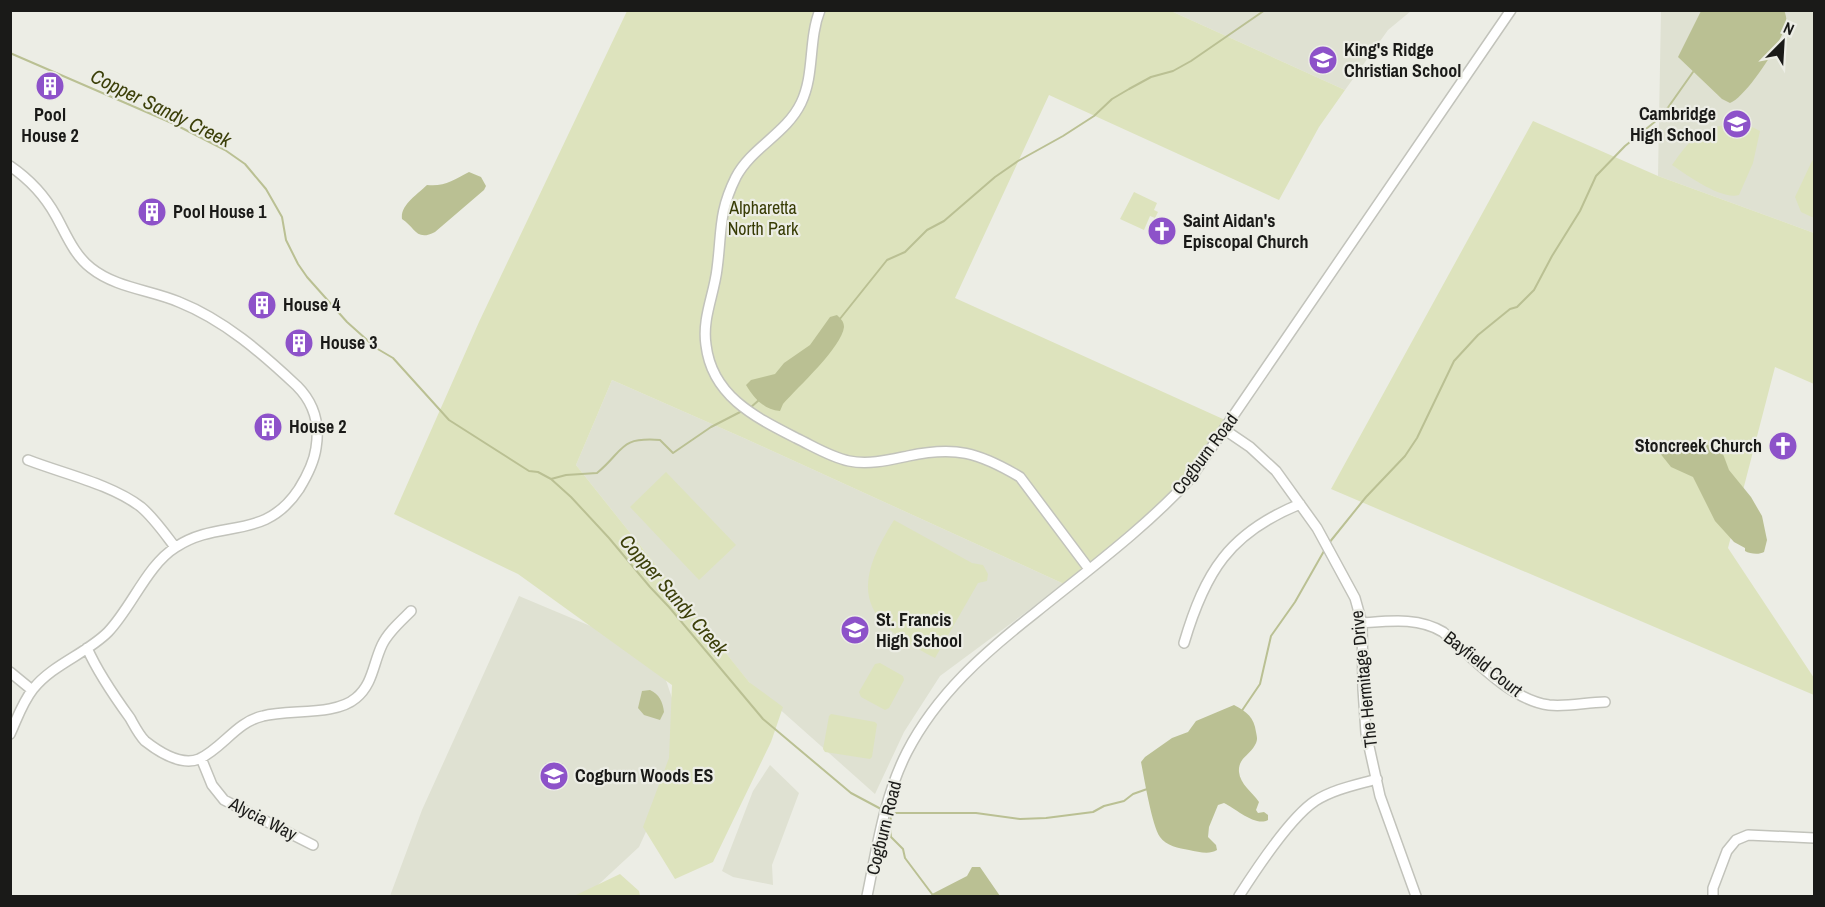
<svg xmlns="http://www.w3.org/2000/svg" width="1825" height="907" viewBox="0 0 1825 907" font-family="'Archivo Narrow',sans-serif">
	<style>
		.built { fill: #dfe1d2 }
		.green { fill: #dde3bd }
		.water { fill: #bac093 }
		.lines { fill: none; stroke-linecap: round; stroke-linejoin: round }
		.stream { stroke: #bac093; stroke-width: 2 }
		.minor-casing { stroke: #c2c3bb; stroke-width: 12 }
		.minor { stroke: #fff; stroke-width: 9 }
		.labels { text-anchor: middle; stroke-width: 4.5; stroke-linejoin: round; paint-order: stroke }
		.poi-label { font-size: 18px; font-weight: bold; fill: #1a1a18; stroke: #ecede5; text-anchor: start }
		.park-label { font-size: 18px; fill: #383c05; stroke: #ecede5 }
		.street-label { font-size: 18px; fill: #1a1a18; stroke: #ecede5 }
		.water-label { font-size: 20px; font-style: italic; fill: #3b3f09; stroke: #ecede5 }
	</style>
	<rect width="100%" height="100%" fill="#ecede5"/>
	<path class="built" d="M1171 11H1411L1388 30 1345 90Z
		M1661 11H1814V233L1658 176Z
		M612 380 746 439 1064 584 940 676 904 732 875 794 748 681 576 465Z
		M519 596 657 654 687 742 639 847 586 896H390L422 810Z
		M770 765 799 793 772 865 773 885 733 877 722 871 753 791Z"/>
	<path class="green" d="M627 11H1171L1345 90 1319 127 1279 200 1049 95 955 298 1234 424 1174 492 1113 550 1064 584 746 439 612 380 576 465 749 682 783 707 771 742 713 862 675 879 643 827 669 758 672 685 518 574 394 514 479 322Z
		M1533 121 1658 176 1814 233V384L1775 367 1728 548 1814 678V695L1331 489Z
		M1728 124 1752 127 1760 131 1753 163 1739 195C1721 200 1687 175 1672 165 1689 141 1698 130 1728 124Z
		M1814 159V218L1801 212 1795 197 1812 161Z
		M1134 192 1157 203 1154 210 1158 212 1155 218 1150 216 1144 230 1120 219Z
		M666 472 736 545 699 580 630 507Z
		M894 520 972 563 983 565 988 574 987 581 978 583 935 658C862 621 849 591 894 520Z
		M880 663 903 676 904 680 889 708 885 710 861 697 859 692 875 664Z
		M831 714 875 722 877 724 872 757 870 759 825 752 823 749 829 716Z
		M620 874 639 891 640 896H574Z"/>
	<path class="water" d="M1784 10C1786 15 1787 20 1786 24 1782 42 1746 97 1730 103L1722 99 1678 57 1701 11Z
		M469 172 481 177 486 186 484 190 435 232C416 242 415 227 402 219 400 205 418 194 427 185 444 187 454 180 469 172Z
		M837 315C840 318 844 321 844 327 842 347 798 387 783 404L780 411C764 410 754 398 746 385L751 380 775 374 784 363 810 345 830 317Z
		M1666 442 1720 446 1729 470 1751 497 1762 516 1767 540 1764 552C1759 555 1750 554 1745 551V548L1734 542 1715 521 1693 477 1671 467 1659 452 1660 448Z
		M650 690C659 694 663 702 664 712L660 720 644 715 638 708 642 691Z
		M1234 705C1247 712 1254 717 1256 732 1257 737 1258 740 1255 745 1249 756 1238 758 1239 772 1240 784 1252 792 1259 802L1256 810 1258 813 1264 812 1268 815V820C1256 827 1236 809 1224 803L1218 805 1209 827 1208 837 1216 845 1217 850C1209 855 1199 852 1189 850 1179 848 1166 846 1160 837 1152 826 1144 777 1141 762L1145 757 1172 738 1188 732 1196 721Z
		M972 867H980L1000 896H930L932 894 967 876Z"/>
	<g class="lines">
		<path class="stream" d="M10 53 174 124 225 150 245 164 266 189 282 217 286 240 298 264 307 277 347 322 376 348 393 358 449 420 529 471 538 472 551 479 571 497 609 538 650 587 669 607 763 719 851 793 881 809
			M839 320 887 260 905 252 927 230 944 221 995 177 1018 161 1063 136 1094 116 1112 99 1129 89 1151 77 1173 71 1191 61 1265 10
			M750 408 759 400
			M551 479 566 475 597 473C625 450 618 437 660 440L673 453 711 427 744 410
			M1329 543 1366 497 1405 456 1417 438 1454 361 1478 335 1510 309 1517 307 1534 290 1552 256 1580 211 1596 176 1625 146 1662 116 1693 72
			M1241 712 1260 684 1271 636 1295 602 1324 551
			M889 813H976L1020 819 1046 818 1093 812 1104 806 1124 801 1133 794 1150 788
			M891 814 890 828 891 837 903 849 905 858 932 894"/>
		<g class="minor-casing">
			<path id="minor" d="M820 10C808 40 815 74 801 103 786 134 752 147 736 177 718 213 722 232 717 269 714 295 702 318 706 345 712 396 755 417 796 438 813 446 830 457 849 461 869 465 889 460 908 456 955 446 978 452 1020 477L1089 569
				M10 166C29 179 45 196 56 216 66 234 74 255 91 268 116 288 151 290 179 302 224 320 262 353 297 386 314 403 320 424 316 448 314 463 307 476 299 489 264 542 220 518 176 547 147 565 132 607 108 632 86 654 53 664 33 689 22 703 17 719 10 734
				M1225 430 1250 447 1276 471 1317 528 1355 598 1362 623 1363 689 1366 733 1380 796 1416 896
				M28 460C64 474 111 484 141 507 154 518 165 534 175 547
				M1362 623C1390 621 1418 617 1443 632 1472 657 1510 700 1549 705 1568 707 1587 702 1605 702
				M1184 643C1205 572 1229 533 1300 504
				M87 648C98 673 114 696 130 718 134 725 139 735 145 741 159 752 181 766 199 759 223 748 236 722 263 716 290 709 335 716 356 698 373 684 373 664 382 645 388 632 401 621 411 611
				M10 672 32 690
				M201 758 212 785 224 800 313 845
				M867 896C877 848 884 797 907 752 937 694 984 653 1035 613 1088 570 1144 529 1190 479L1511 10
				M1239 896C1255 871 1291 817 1315 801 1334 789 1356 785 1377 779
				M1713 896V888L1727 851 1736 840 1748 835 1814 838"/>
		</g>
		<use href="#minor" class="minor"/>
	</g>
	<defs>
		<g id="school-disc" transform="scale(1.5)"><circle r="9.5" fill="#8d52c9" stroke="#ecede5"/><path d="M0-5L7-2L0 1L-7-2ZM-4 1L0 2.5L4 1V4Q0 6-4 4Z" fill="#fff"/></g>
		<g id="building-disc" transform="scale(1.5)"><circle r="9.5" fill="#8d52c9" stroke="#ecede5"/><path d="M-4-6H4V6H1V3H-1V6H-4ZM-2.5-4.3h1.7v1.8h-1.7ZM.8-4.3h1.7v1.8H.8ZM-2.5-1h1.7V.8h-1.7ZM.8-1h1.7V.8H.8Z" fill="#fff"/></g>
		<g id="church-disc" transform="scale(1.5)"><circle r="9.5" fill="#8d52c9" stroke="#ecede5"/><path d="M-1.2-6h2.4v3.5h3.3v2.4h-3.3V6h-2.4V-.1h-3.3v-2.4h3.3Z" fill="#fff"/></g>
	</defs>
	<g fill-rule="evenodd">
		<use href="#school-disc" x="1323" y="60"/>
		<use href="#building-disc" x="50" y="86"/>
		<use href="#school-disc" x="1737" y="124"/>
		<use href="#building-disc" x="152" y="212"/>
		<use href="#church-disc" x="1162" y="231"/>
		<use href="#building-disc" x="262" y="305"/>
		<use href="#building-disc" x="299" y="343"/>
		<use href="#building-disc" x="268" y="427"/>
		<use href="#church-disc" x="1783" y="446"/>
		<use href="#school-disc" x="855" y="630"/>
		<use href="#school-disc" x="554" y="776"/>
	</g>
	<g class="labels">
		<g class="poi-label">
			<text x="1344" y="56">King's Ridge<tspan x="1344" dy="21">Christian School</tspan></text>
			<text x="1716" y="120" text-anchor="end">Cambridge<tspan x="1716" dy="21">High School</tspan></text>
			<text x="50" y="121" text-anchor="middle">Pool<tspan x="50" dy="21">House 2</tspan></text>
			<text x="173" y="218">Pool House 1</text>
			<text x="1183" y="227">Saint Aidan's<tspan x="1183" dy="21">Episcopal Church</tspan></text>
			<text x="283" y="311">House 4</text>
			<text x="320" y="349">House 3</text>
			<text x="289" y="433">House 2</text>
			<text x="1762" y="452" text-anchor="end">Stoncreek Church</text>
			<text x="876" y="626">St. Francis<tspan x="876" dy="21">High School</tspan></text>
			<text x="575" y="782">Cogburn Woods ES</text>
		</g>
		<g class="park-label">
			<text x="763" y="214">Alpharetta<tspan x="763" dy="21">North Park</tspan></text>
		</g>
		<g class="street-label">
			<text transform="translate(1205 454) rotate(-53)" y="6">Cogburn Road</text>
			<text transform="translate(1483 664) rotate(38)" y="6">Bayfield Court</text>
			<text transform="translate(1364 679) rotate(-96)" y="6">The Hermitage Drive</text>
			<text transform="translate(263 819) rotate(27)" y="6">Alycia Way</text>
			<text transform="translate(884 828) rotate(-76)" y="6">Cogburn Road</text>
		</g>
		<g class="water-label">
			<text transform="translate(161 108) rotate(26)" y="7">Copper Sandy Creek</text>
			<text transform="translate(674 595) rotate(49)" y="7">Copper Sandy Creek</text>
		</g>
	</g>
	<rect width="1825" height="907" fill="none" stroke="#1a1a18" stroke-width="24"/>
	<g transform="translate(1783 42) rotate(24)" stroke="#ecede5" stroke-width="4.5" paint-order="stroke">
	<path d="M0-4.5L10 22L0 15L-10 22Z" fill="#1a1a18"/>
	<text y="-9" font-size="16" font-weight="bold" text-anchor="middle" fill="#1a1a18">N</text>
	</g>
</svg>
